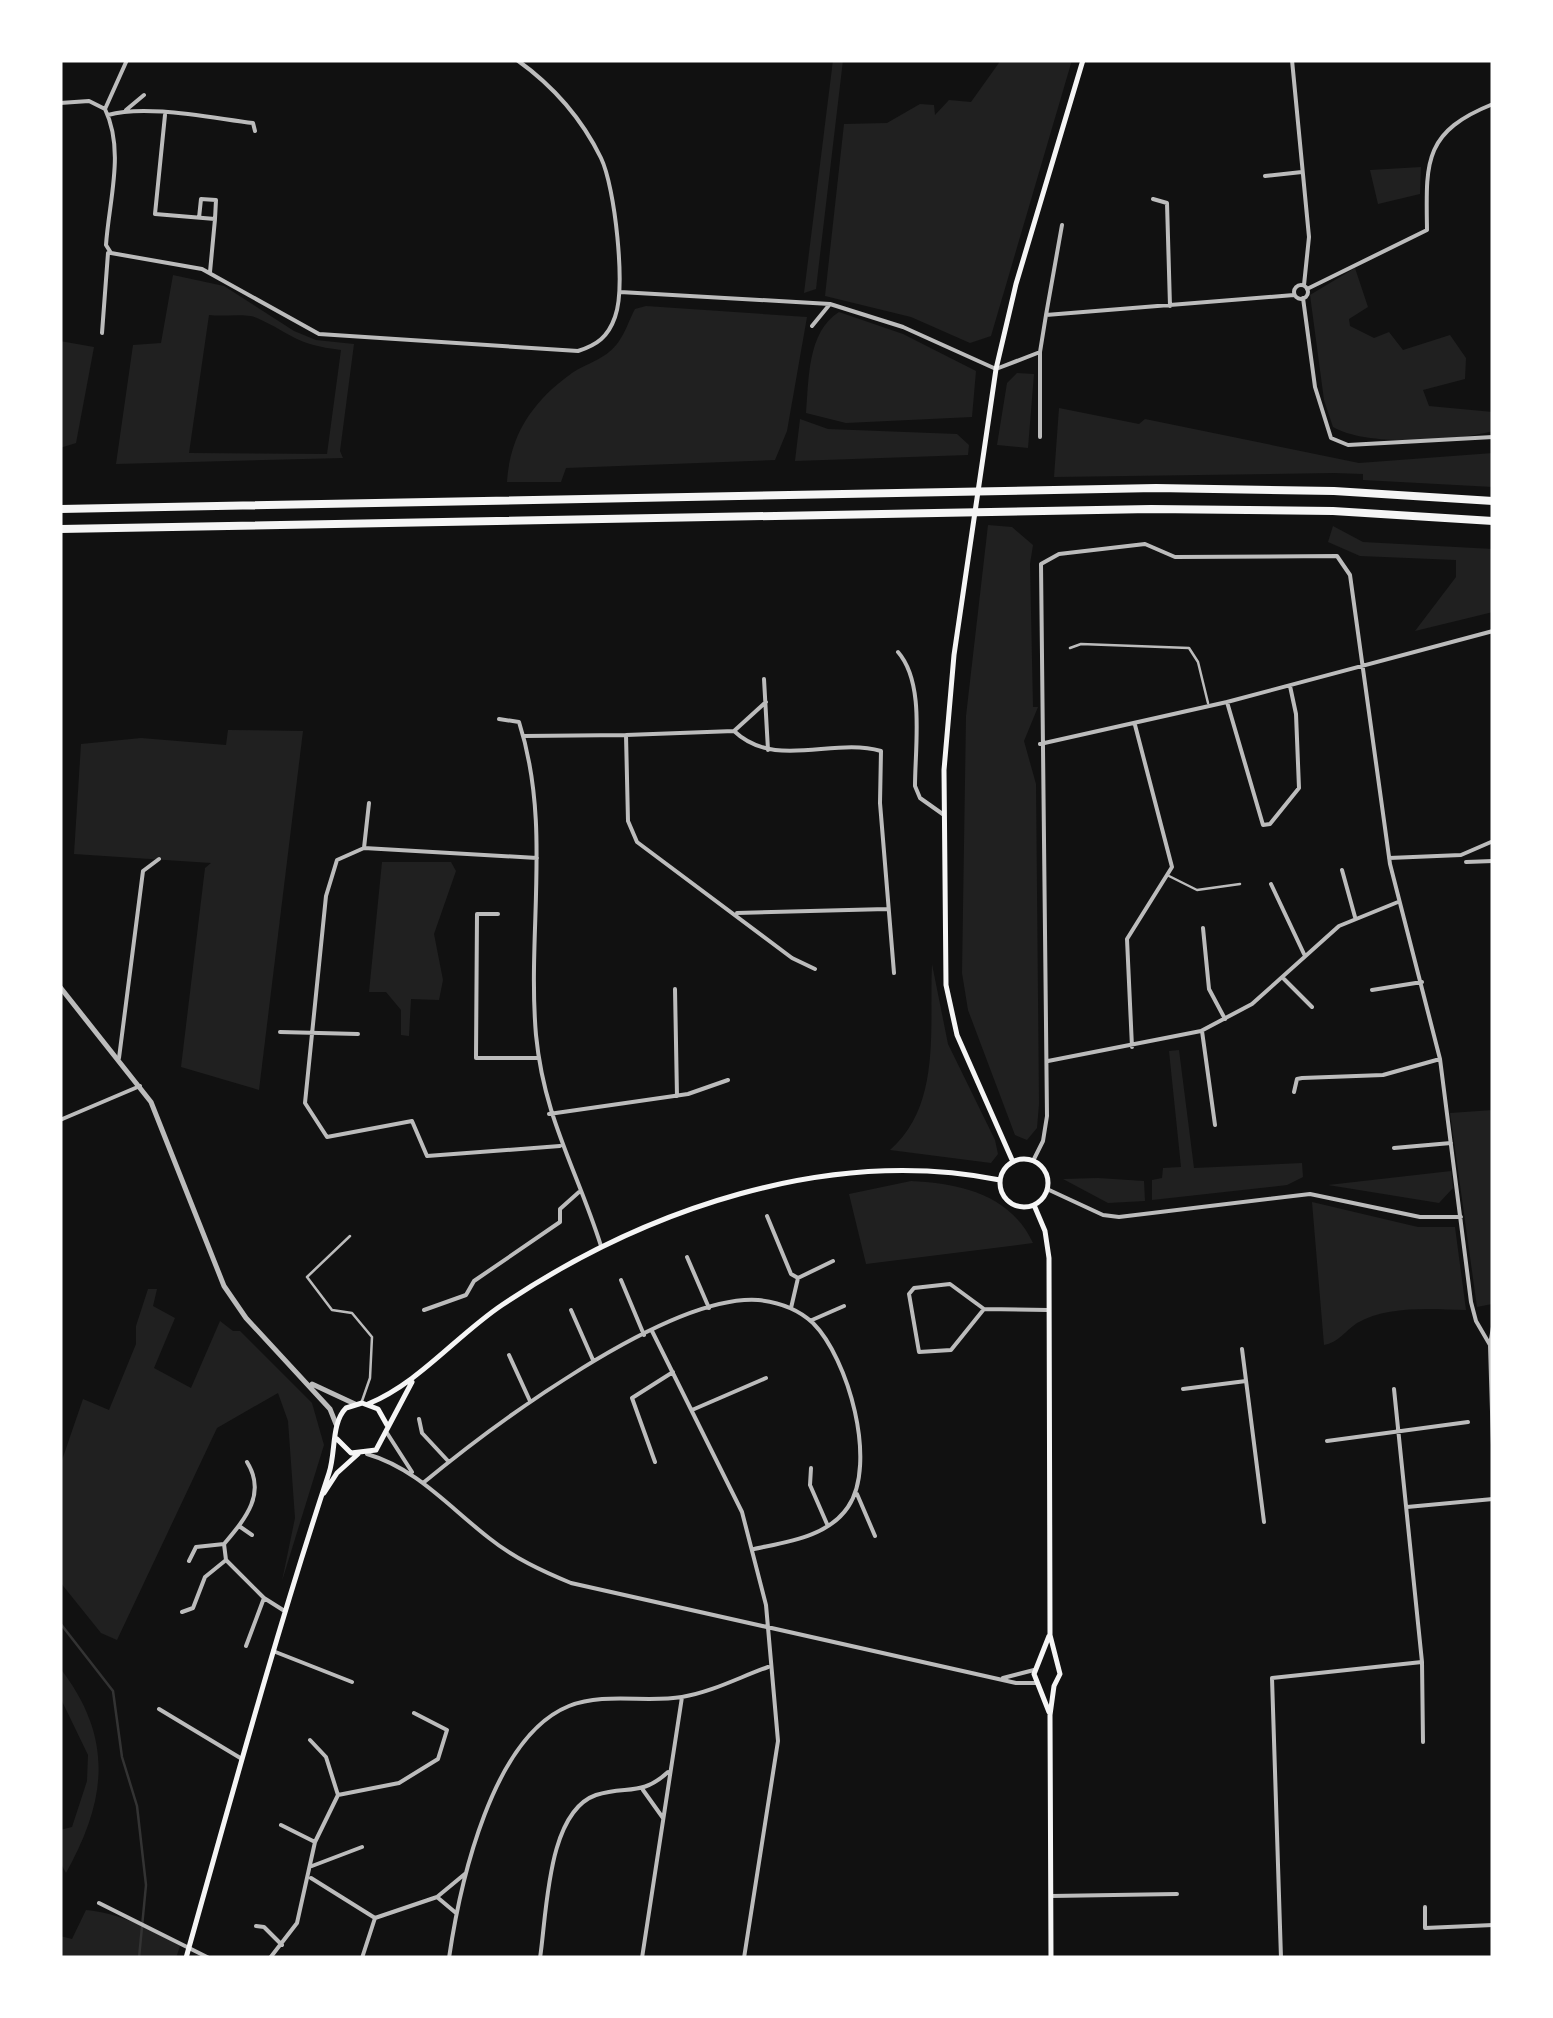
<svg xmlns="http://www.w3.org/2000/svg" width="1553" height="2018" viewBox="0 0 1553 2018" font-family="'Fira Sans',sans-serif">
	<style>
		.green { fill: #202020; fill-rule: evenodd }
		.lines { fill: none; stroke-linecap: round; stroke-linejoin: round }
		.stream { stroke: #333; stroke-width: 2.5 }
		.service { stroke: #bcbcbc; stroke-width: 2.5 }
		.minor { stroke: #bcbcbc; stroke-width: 4 }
		.tertiary { stroke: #bcbcbc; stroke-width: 5 }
		.secondary { stroke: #f5f5f5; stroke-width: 5 }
		.motorway { stroke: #f5f5f5; stroke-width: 8 }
	</style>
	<rect width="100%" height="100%" fill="#111"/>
	<path class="green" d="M833 60H843L816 289 804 293Z
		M1001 60H1072L991 336 970 343 911 317 825 296 844 124 887 123 920 104 934 105 935 115 949 100 971 102Z
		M1421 167 1420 194 1378 204 1370 170Z
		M1355 268 1368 307 1349 319 1350 326 1374 338 1389 332 1403 350 1450 335 1466 358 1465 379 1423 390 1429 406 1493 412V431C1455 441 1367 447 1333 427L1324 400 1310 295Z
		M173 275 224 286 294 331 316 340 354 344 340 451 343 458 116 464 133 345 161 343ZM209 315C223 317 246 313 257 318 296 336 294 344 341 350L327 454 189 453Z
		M646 306 807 317 787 431 775 460 566 468 561 482H507C510 434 533 401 572 373 587 363 604 360 617 344 625 334 629 320 635 309Z
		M839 312 903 334 976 371 972 417 846 423 806 413C809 380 807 332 839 312Z
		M60 341 94 347 76 443 60 448Z
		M1017 373 1034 374 1028 448 997 445 1007 383Z
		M1059 408 1139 424 1145 419 1359 463 1493 453V487L1363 480V474L1334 473 1054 477Z
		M800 419 828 429 957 434 969 445 968 455 795 461Z
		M988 525 1012 527 1033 545 1030 564 1033 707H1038L1024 741 1036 784 1039 1104 1037 1128 1027 1140 1015 1135 968 1010 962 973 966 716Z
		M1333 526 1363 542 1493 549V612L1415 631 1456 577V560L1360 556 1328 542Z
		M228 730 303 731 259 1090 181 1067 205 868 211 863 74 854 81 744 141 738 226 745Z
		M382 862H451L456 871 434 934 443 980 439 1000 411 999 409 1036 401 1035V1010L386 992H369Z
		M932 964 948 1044 995 1140 998 1154 991 1163 890 1150C942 1105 929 1027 932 964Z
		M1179 1050 1194 1168 1302 1163 1303 1177 1287 1185 1152 1200V1180L1162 1178 1163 1168 1181 1167 1169 1051Z
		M1493 1110V1297L1492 1304 1477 1307 1450 1113Z
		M1451 1171 1453 1188 1439 1203 1328 1185Z
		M1098 1178 1144 1181 1145 1201 1108 1203 1063 1179Z
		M911 1181C960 1183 1011 1195 1033 1243L866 1264 849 1194Z
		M1312 1202 1418 1227H1455L1466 1310C1433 1309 1387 1305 1357 1323 1345 1331 1338 1343 1324 1345Z
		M148 1289H157L153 1306 175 1318 154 1368 191 1388 220 1321 233 1331H240L312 1403 324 1445 282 1581 295 1518 288 1421 278 1393 217 1428 117 1640 101 1633 60 1582V1466L83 1399 109 1410 136 1344V1326Z
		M60 1668C114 1738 107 1799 66 1873L60 1862V1830L72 1827 87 1781 88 1755 60 1697Z
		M86 1910C120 1913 150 1929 180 1946L176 1958H60V1936L72 1939Z"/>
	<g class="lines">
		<path class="stream" d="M60 1623 113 1691 122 1757 137 1806 146 1885 139 1958"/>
		<path class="service" d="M1070 648 1081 644 1189 648 1198 662 1208 703
			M1169 876 1197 890 1240 884
			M350 1236 307 1277 332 1310 352 1313 372 1337 370 1378 362 1401"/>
		<path class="minor" d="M1292 60 1309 237 1304 285
			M60 103 89 101 105 109C125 151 109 200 106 245L111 253 202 269 319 334 578 351C597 345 608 337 615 317 626 287 615 187 601 158 582 119 552 85 517 60
			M105 109 127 60
			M126 110 144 95
			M108 115C146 104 211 118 253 123L255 131
			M165 115 155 214 215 219 210 272
			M1265 176 1302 172
			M1153 199 1167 203 1170 306
			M199 218 201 199 216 200 215 219
			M1294 292a7 7 0 1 1 14 0a7 7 0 1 1-14 0Z
			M1307 289 1427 230C1426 162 1423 132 1493 104
			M620 292 830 304 903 327 996 369 1040 352 1046 315 1294 295
			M1303 298 1315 387 1331 438 1348 445 1493 437
			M1046 315 1062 225
			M812 326 830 304
			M102 333 108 253
			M1040 437V352
			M898 652C925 683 915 746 915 786L920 798 944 815
			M764 679 768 750
			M1227 702 1263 825 1270 824 1299 788 1296 714 1290 686
			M499 719 519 722C552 825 527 930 536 1035 544 1118 577 1170 601 1246
			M734 731C775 770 833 737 881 751L880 803 894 973
			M626 735 734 731 766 702
			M524 736 626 735 628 821 637 842 792 958 815 969
			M1040 744 1227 702 1493 631
			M364 848 369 803
			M537 858 364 848 337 860 326 896 305 1103 327 1137 412 1121 427 1156 560 1146
			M1389 858 1461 855 1491 842
			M1466 862 1493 861
			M1342 870 1355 917
			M1271 884 1304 954
			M737 913 887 909
			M498 914H477L476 1058H538
			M1203 928 1209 989 1225 1019
			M1284 979 1312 1007
			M675 989 677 1096
			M1372 990 1422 982
			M1202 1031 1215 1125
			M280 1032 358 1034
			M1132 1047 1127 939 1172 867 1135 725
			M119 1058 143 871 159 859
			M1048 1061 1201 1031 1252 1004 1339 926 1398 902
			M1294 1092 1297 1079 1302 1078 1383 1075 1440 1059
			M549 1114 688 1094 728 1080
			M60 1120 140 1086
			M1394 1148 1451 1143
			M1033 1161 1043 1141 1047 1116 1041 564 1059 554 1145 544 1175 557 1337 556 1350 575 1390 864 1440 1059 1471 1302 1476 1321 1490 1345 1493 1445
			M1047 1189 1103 1215 1119 1217 1310 1194 1420 1217H1461
			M767 1216 791 1274 798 1278
			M687 1257 709 1308
			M621 1280 644 1335
			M791 1308 798 1278 833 1261
			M984 1309 951 1350 919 1352 909 1294 914 1288 950 1284 984 1309 1048 1310
			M424 1310 466 1295 474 1281 560 1222V1209L579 1192
			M571 1310 593 1360
			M812 1320 844 1306
			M652 1331 742 1512 766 1605 778 1741 744 1958
			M1490 1345 1493 1327
			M1242 1349 1264 1522
			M509 1355 530 1401
			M1183 1389 1246 1381
			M1394 1389 1422 1662 1423 1742
			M692 1410 766 1378
			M419 1419 422 1433 449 1462
			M387 1433 412 1472
			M1327 1441 1468 1422
			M367 1454C416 1468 449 1507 489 1538 514 1558 542 1571 571 1583L1016 1683H1037
			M655 1462 632 1398 673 1372
			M811 1468 810 1485 827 1524
			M423 1483C492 1426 668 1294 758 1300 778 1302 798 1309 813 1323 848 1358 878 1463 848 1507 828 1537 786 1542 754 1549
			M857 1494 875 1536
			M1407 1507 1493 1499
			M239 1526 252 1535
			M226 1560 264 1598 246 1646
			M189 1561 196 1547 224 1544
			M264 1598 283 1610
			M182 1612 193 1608 205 1577 226 1560 224 1544C245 1519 267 1494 247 1462
			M273 1651 352 1682
			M1003 1678 1034 1670
			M159 1709 242 1759
			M643 1790 663 1818
			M338 1795 399 1783 438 1759 447 1730 414 1713
			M281 1825 315 1842
			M312 1866 362 1847
			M311 1878 375 1918
			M1051 1896 1177 1894
			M437 1897 456 1913
			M99 1903 209 1958
			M1425 1907V1928L1493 1925
			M256 1926 264 1927 282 1945
			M270 1958 297 1923 315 1842 338 1795 326 1757 310 1740
			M362 1958 375 1918 437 1897 466 1873
			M449 1958C460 1883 492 1737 569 1706 605 1692 645 1703 682 1697 712 1692 740 1677 768 1667
			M540 1958C547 1913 547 1812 596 1795 627 1785 641 1797 668 1772
			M642 1958 682 1697
			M1281 1958 1272 1678 1422 1662"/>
		<path class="tertiary" d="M60 987 151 1102 224 1286 246 1318 330 1409 336 1424
			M312 1384 355 1404"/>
		<path class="secondary" d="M1000 1183a24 24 0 1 1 48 0a24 24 0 1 1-48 0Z
			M1013 1162 957 1035 946 985 944 770 954 655 996 369 1016 284 1083 60
			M1034 1205 1045 1231 1049 1258 1050 1635 1060 1674 1054 1686 1050 1715 1051 1958
			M368 1404C419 1383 456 1336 502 1305 645 1209 828 1146 1000 1180
			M337 1439 351 1453 376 1450 412 1382
			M324 1493 337 1473 358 1454
			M1049 1712 1034 1674 1049 1636
			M186 1958C232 1795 276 1633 329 1473 336 1452 331 1423 346 1408L362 1403 378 1409 387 1425"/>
		<path class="motorway" d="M60 509 1156 488 1334 491 1493 501
			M60 529 1151 509 1333 511 1493 521"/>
	</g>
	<rect width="1553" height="2018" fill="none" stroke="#ffffff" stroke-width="125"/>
</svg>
